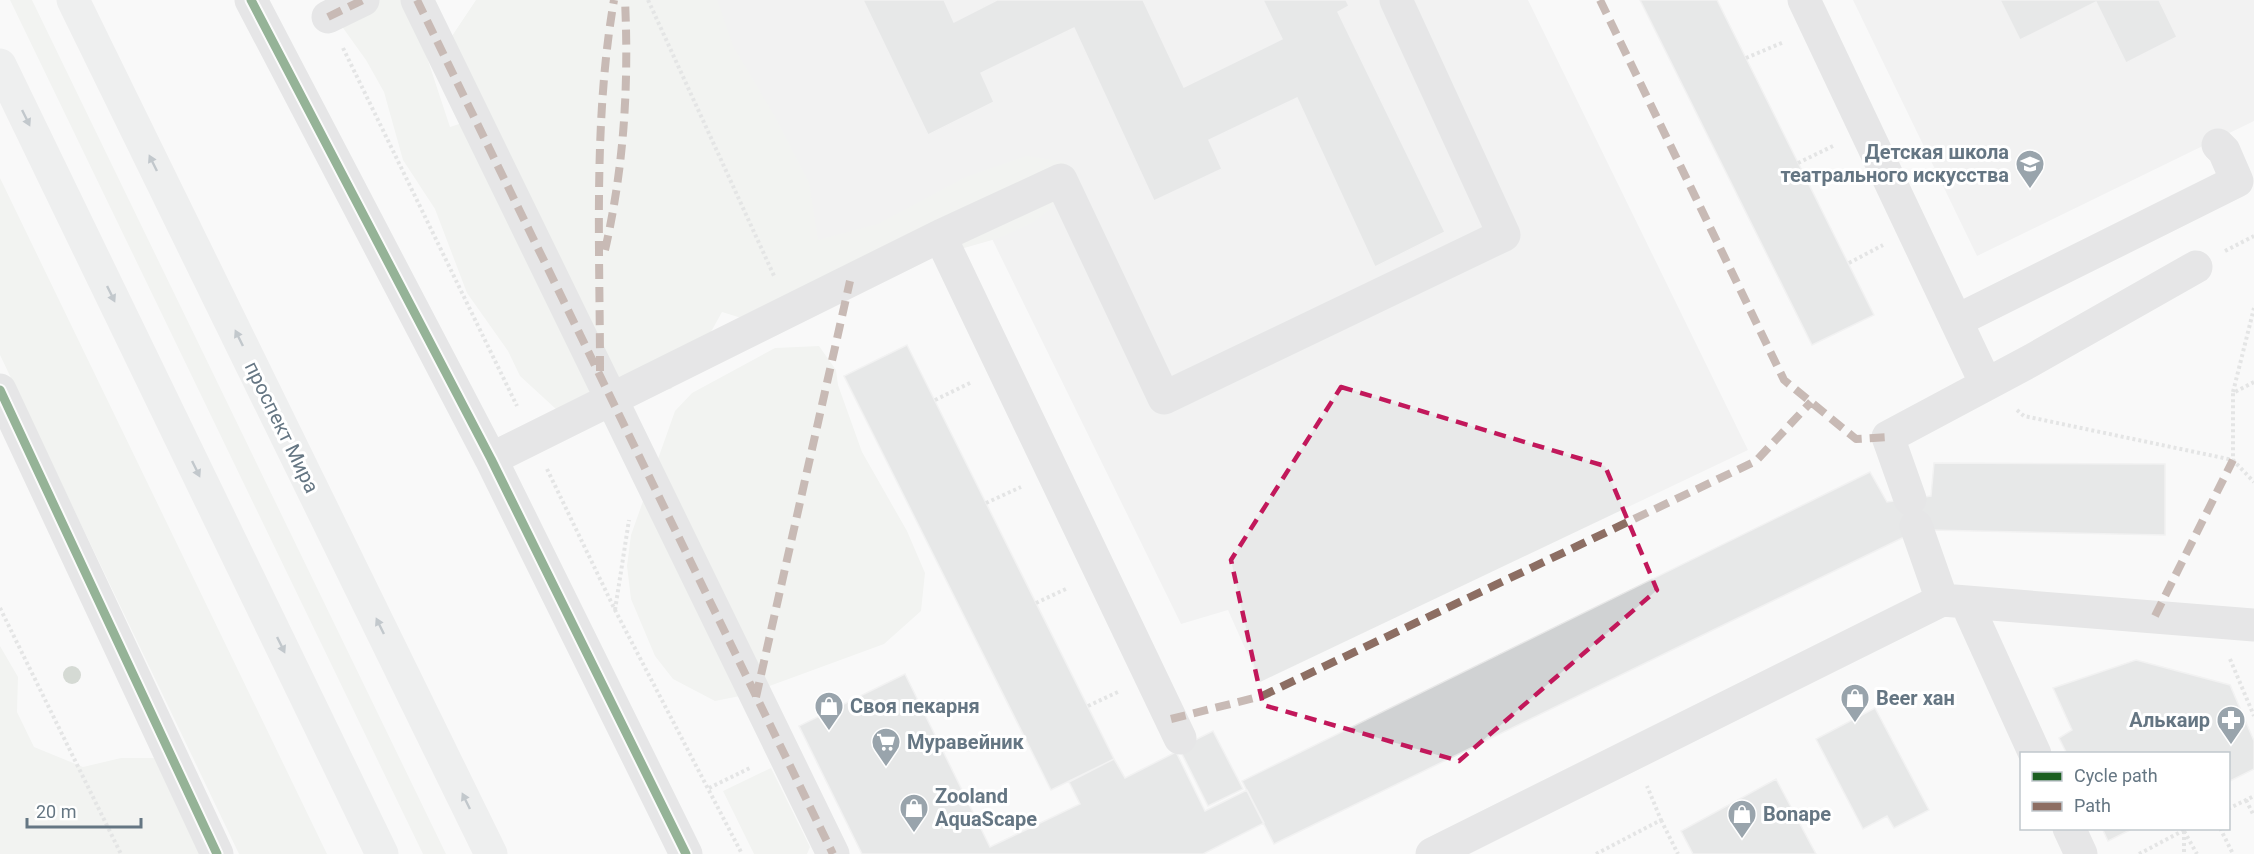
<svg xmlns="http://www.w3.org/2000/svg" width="2254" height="854" viewBox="0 0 2254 854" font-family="Roboto,sans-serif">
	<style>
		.built { fill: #e8e9e9 }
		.green { fill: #e8ebe6 }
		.building { fill: #d0d2d3; stroke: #e8e8e8; stroke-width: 1.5 }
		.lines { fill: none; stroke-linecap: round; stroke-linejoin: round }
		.path { stroke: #cbcccd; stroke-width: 4; stroke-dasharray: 3 3; stroke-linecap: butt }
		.minor { stroke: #cecfd0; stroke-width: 33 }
		.major { stroke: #e1e2e2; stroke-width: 33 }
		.quiet { stroke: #8d6e63; stroke-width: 8; stroke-dasharray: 15 8; stroke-linecap: butt }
		.cycleway-casing { stroke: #fff; stroke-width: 13 }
		.cycleway { stroke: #1b5e20; stroke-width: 9 }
		.tree { fill: #a9b3a7 }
		.oneway { fill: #7e8c96 }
		.marked { fill: none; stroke: #c2185b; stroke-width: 4.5; stroke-dasharray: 12 8; stroke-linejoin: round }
		.labels { text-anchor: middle; stroke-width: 6; stroke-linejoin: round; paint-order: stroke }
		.poi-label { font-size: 20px; font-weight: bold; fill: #657683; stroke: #fff; text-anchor: start }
		.street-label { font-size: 20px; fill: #657683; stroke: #fff }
	</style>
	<rect width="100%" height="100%" fill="#f9f9f9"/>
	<path class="built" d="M681 0H1528L1748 450 1260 682 1228 610 1181 624 970 194 810 270Z
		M1853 0H2254V121L1977 256Z"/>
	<path class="green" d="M10 0H32L446 854H423Z
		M326 0H408L450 127 465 122 452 36 476 0H717L733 46 775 117 809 183 818 240 878 224 966 177 1027 156 1064 162 1068 184 1049 210 1033 222 999 238 915 262 764 325 722 312 697 357 671 389 653 390 557 410 520 376 508 351 467 293 435 209 403 160 384 92 366 60 328 7Z
		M0 178 327 854H239L0 355Z
		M819 346 836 370 838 385 862 452 907 531 925 573 921 611 884 644 745 695 715 701 673 679 655 656 631 599 627 566 631 535 675 411 692 393 775 348Z
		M0 646 18 677 17 712 34 747 83 767 121 758H157L214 854H0Z
		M771 768 810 847 807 854H754L723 791Z"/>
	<path class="building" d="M863 0H944L954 22 997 0H1143L1184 87 1282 39 1263 0H1346L1349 6 1338 12 1445 232 1375 267 1297 98 1209 140 1222 169 1154 201 1074 28 981 73 994 102 928 135Z
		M1640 0H1717L1874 315 1812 345Z
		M2000 0H2159L2177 37 2126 63 2096 2 2020 40Z
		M907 345 1114 759 1051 790 844 376Z
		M1934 463 2165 464V535L1929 530 1904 537 1274 844 1242 781 1870 472 1887 502 1931 496Z
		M2136 660 2230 685 2254 741V769L2228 782V754H2067L2059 738 2072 730 2053 688Z
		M905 674 990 847 1080 804 1069 782 1114 759 1125 778 1176 752 1205 811 1247 790 1264 823 1203 854H862L799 726Z
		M1875 708 1929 810 1894 828 1887 816 1863 829 1816 739Z
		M1213 731 1243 789 1208 806 1179 748Z
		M1776 779 1816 854H1693L1681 831Z
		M2102 828H2134L2108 841Z"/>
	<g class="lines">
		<path class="path" d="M648 0 775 278
			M343 48 517 406
			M1746 58 1784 42
			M1798 163 1833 146
			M2225 251 2254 236
			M1849 263 1883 245
			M2254 382 2233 393V460L2254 482
			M2233 392 2254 308
			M935 400 972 382
			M2017 410 2024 416 2233 460
			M547 469 615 610 742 854
			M986 503 1021 487
			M1036 603 1068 588
			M0 608 121 854
			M615 610 629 520
			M2230 659 2254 716
			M1088 706 1120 691
			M709 788 752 767
			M2246 800 2254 816
			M2228 809 2254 796
			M1661 820 1678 854
			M2220 828 2233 854
			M2184 831 2197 854
			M2184 831V854
			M1596 854 1661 820 1647 786
			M2139 854 2188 828"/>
		<path class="minor" d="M251 0 491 459 686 854
			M417 0 833 854
			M1804 0 1986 384
			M328 17 363 0
			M940 236 1061 180 1164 398 1504 235 1396 0
			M1956 321 2237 181 2224 151 2218 145
			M0 390 217 854
			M491 459 940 236 1180 738
			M1910 499 1888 437 2032 360 2196 267
			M1916 526 1942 600
			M1966 602 2035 754
			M2069 828 2081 854
			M1432 854 1942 600 2254 625"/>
		<path class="major" d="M73 0 491 854
			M0 65 382 854"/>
		<path class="quiet" d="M417 0 833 854
			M1600 0 1784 380 1856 439 1888 437
			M328 17 363 0
			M605 250C624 167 629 85 625 0
			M600 371C600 248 593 121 614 0
			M2155 616 2233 460
			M756 697 850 281
			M1171 719 1262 696 1756 461 1811 402"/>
		<g class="cycleway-casing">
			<path id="cycleway" d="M251 0 491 459 686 854
				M0 390 217 854"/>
		</g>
		<use href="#cycleway" class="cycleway"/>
	</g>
	<circle class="tree" cx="72" cy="675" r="9"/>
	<defs><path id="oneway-solid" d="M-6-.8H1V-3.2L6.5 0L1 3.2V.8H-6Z" transform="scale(1.5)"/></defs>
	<g class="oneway">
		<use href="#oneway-solid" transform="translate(26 118) rotate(64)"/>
		<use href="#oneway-solid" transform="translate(153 163) rotate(-116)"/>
		<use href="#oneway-solid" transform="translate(111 294) rotate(64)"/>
		<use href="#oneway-solid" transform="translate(239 338) rotate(-116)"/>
		<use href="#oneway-solid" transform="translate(196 469) rotate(64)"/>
		<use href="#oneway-solid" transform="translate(380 626) rotate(-116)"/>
		<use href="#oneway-solid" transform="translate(281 645) rotate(64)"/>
		<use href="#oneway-solid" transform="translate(466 801) rotate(-116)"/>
	</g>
	<path d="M0 0H2254V854H0ZM1341 387 1605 466 1657 590 1459 761 1263 705 1231 560Z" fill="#f9f9f9" fill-opacity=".55" fill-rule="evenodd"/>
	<path class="marked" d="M1341 387 1605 466 1657 590 1459 761 1263 705 1231 560Z"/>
	<defs>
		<g id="school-pin" transform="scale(1.5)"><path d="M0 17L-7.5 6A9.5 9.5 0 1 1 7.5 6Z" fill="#99a4ac" stroke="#fff"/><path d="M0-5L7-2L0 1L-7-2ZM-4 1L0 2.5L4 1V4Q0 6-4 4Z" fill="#fff"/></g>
		<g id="shop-pin" transform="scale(1.5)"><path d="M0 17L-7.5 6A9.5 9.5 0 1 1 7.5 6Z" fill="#99a4ac" stroke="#fff"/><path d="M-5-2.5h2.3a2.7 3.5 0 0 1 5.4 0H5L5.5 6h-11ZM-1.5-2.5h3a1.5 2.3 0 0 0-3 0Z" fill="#fff"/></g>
		<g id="pharmacy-pin" transform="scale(1.5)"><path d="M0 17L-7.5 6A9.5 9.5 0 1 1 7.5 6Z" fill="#99a4ac" stroke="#fff"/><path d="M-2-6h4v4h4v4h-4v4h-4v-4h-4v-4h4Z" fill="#fff"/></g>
		<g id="supermarket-pin" transform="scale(1.5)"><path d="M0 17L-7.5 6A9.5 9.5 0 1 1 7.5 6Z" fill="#99a4ac" stroke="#fff"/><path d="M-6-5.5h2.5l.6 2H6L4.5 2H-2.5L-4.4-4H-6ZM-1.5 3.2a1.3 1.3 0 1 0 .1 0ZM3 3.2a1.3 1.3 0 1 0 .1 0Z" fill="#fff"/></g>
	</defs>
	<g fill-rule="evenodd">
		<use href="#school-pin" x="2030" y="164"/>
		<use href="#shop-pin" x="1855" y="698"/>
		<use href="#shop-pin" x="829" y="706"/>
		<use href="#pharmacy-pin" x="2231" y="720"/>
		<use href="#supermarket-pin" x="886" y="742"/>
		<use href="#shop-pin" x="914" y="808"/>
		<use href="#shop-pin" x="1742" y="814"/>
	</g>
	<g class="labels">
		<g class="poi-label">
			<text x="2009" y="159" text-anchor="end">Детская школа<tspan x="2009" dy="23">театрального искусства</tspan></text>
			<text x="1876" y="705">Beer хан</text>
			<text x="850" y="713">Своя пекарня</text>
			<text x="2210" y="727" text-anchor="end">Алькаир</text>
			<text x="907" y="749">Муравейник</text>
			<text x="935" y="803">Zooland<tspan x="935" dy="23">AquaScape</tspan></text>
			<text x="1763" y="821">Bonape</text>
		</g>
		<g class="street-label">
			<text transform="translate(282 427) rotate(64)" y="7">проспект Мира</text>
		</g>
	</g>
	<rect x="2020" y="752" width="210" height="78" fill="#ffffff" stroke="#c1c8cd" stroke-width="1.5"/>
	<rect x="2032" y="772" width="30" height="9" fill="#1b5e20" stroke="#c1c8cd" stroke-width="1.5"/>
	<text x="2074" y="782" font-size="18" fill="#657683">Cycle path</text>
	<rect x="2032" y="802" width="30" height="9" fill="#8d6e63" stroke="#c1c8cd" stroke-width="1.5"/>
	<text x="2074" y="812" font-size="18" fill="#657683">Path</text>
	<path d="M27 818v9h114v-9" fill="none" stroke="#657683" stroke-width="3"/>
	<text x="36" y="818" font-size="18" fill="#657683" stroke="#ffffff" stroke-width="4.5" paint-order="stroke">20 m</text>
</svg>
